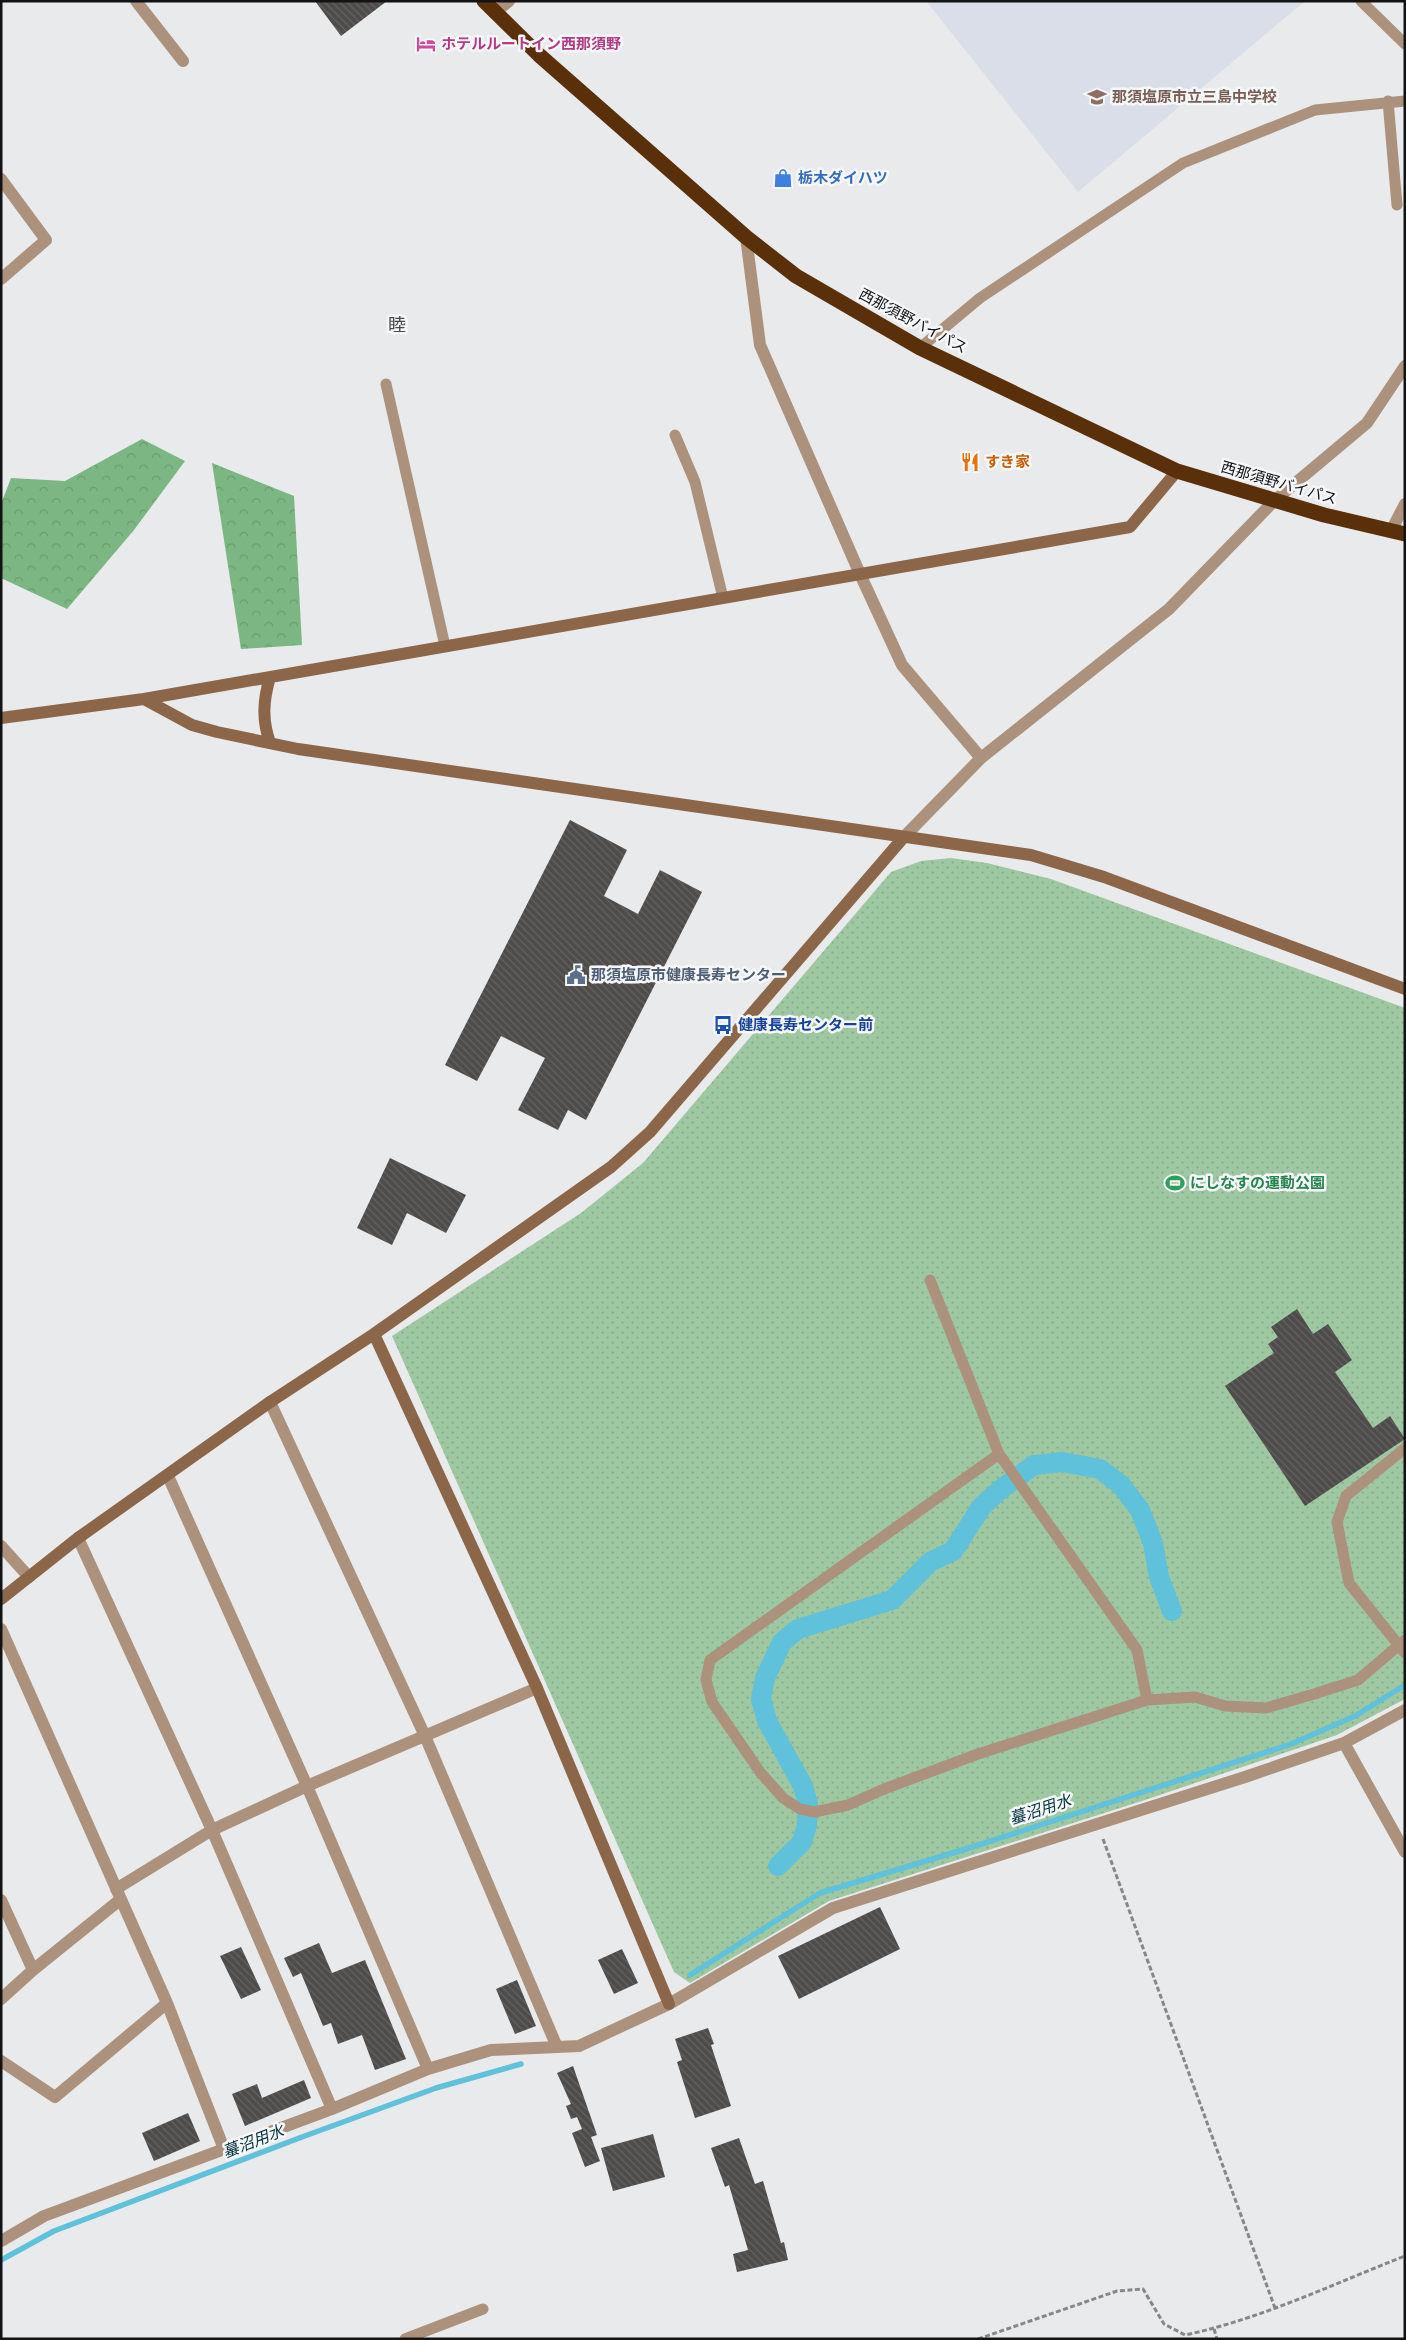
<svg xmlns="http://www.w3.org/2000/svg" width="1406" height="2340" viewBox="0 0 1406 2340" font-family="'Noto Serif','Noto Sans JP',serif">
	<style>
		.built { fill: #dadee8 }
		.forest { fill: url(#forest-crowns) }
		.park { fill: url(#park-dots) }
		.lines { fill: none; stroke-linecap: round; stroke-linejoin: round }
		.stream { stroke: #60c1da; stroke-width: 5.5 }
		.canal { stroke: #60c1da; stroke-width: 20 }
		.building { fill: url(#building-back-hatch) }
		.path { stroke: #878789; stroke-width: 3; stroke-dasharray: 5 2.5; stroke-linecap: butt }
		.lane { stroke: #ac917c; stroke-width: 11 }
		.street { stroke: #ac917c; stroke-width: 12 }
		.secondary { stroke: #8c6648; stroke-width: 12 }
		.highway { stroke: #593009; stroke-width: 15 }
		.labels { text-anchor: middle; stroke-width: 5; stroke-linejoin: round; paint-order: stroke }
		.hotel-label { font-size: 15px; font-weight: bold; fill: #b23c85; stroke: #f6f7f9; text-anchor: start }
		.education-label { font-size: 15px; font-weight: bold; fill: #785e54; stroke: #f6f7f9; text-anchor: start }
		.shop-label { font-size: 15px; font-weight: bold; fill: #366cbe; stroke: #f6f7f9; text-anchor: start }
		.street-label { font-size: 15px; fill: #131314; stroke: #f6f7f9 }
		.food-label { font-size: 15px; font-weight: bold; fill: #c56008; stroke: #f6f7f9; text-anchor: start }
		.service-label { font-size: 15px; font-weight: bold; fill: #4e5e75; stroke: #f6f7f9; text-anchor: start }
		.transit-label { font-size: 15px; font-weight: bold; fill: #164399; stroke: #f6f7f9; text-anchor: start }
		.leisure-label { font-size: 15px; font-weight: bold; fill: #27864d; stroke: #f6f7f9; text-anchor: start }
		.water-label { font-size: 16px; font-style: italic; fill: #02323c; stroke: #f6f7f9 }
		.quarter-label { font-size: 18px; fill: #4a4b4d; stroke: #f6f7f9 }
	</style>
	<defs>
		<pattern id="forest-crowns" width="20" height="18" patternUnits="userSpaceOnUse" patternTransform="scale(1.25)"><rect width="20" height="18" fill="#7cb783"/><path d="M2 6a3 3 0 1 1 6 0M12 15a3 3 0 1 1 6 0" fill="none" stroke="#6a9c70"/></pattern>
		<pattern id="park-dots" width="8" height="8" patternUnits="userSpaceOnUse" patternTransform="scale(1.25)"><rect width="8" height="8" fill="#9ec8a2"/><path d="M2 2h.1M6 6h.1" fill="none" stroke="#87ab8b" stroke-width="1.8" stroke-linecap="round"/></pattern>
		<pattern id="building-back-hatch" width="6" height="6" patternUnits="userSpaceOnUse" patternTransform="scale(1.25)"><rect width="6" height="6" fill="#4e4c4b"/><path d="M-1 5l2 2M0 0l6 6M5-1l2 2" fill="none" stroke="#636261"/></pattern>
	</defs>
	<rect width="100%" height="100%" fill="#e9eaec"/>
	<path class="built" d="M926 1H1305L1078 192Z"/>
	<path class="forest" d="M142 439 185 461 134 530 67 609 1 578V504L11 478 65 481Z
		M212 463 294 496 302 645 241 649Z"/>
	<path class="park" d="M951 858 987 863 1051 879 1405 1008V1699L1337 1735 1145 1800 829 1901 690 1983 674 1972 392 1336 581 1213 643 1163 891 872 921 861Z"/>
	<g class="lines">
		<path class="stream" d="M690 1975 820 1893 969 1848 1291 1744 1355 1716 1405 1685
			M1 2260 54 2231 302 2137 436 2088 521 2064"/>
		<path class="canal" d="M778 1866 802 1842 807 1825 808 1804 803 1786 767 1721 761 1699 765 1678 782 1642 798 1629 892 1600 930 1562 953 1551 982 1506 1001 1489 1034 1465 1062 1462 1100 1469 1121 1485 1140 1510 1153 1543 1159 1577 1172 1611"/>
	</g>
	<path class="building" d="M315 1H387L341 36Z
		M570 820 627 850 604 896 638 914 660 870 702 892 586 1120 568 1110 558 1130 518 1110 545 1058 501 1036 477 1081 445 1065Z
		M390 1158 466 1195 446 1233 407 1213 392 1245 357 1228Z
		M1297 1309 1313 1334 1328 1324 1352 1360 1335 1372 1373 1428 1390 1416 1405 1439 1305 1506 1225 1386 1274 1353 1268 1344 1278 1337 1271 1327Z
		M880 1907 900 1949 799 1999 778 1956Z
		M319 1943 332 1973 365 1960 406 2059 375 2070 362 2035 338 2044 331 2023 323 2026 301 1973 293 1977 284 1958Z
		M241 1947 261 1990 241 1999 220 1956Z
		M622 1949 638 1983 614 1994 598 1960Z
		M517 1980 536 2026 515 2034 496 1989Z
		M708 2028 714 2044 711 2045 731 2106 695 2118 677 2062 682 2060 675 2039Z
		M573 2066 597 2135 591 2137 600 2161 585 2167 572 2133 582 2129 577 2117 571 2119 566 2106 571 2104 557 2073Z
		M304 2080 311 2098 245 2126 232 2094 257 2084 262 2098Z
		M188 2113 200 2141 154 2161 142 2133Z
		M653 2134 665 2177 613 2191 601 2148Z
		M739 2138 755 2184 763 2181 781 2243 784 2242 788 2260 737 2272 733 2254 748 2250 729 2185 725 2187 711 2148Z"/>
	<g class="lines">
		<path class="path" d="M1103 1839 1275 2308
			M1214 2329 1217 2339
			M978 2339 1117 2291 1143 2289 1164 2324 1185 2335C1261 2319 1333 2284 1405 2256"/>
		<path class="lane" d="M1361 1 1405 44
			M1388 101 1397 205
			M920 348 980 298 1183 163 1315 110 1405 101
			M386 384 445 646
			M675 435 695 482 723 598
			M930 1280 999 1454 710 1660 706 1680 712 1702 760 1772 783 1798 800 1809 814 1812 848 1805 884 1789 978 1754 1147 1700 1195 1697 1225 1706 1266 1708 1314 1694 1358 1680 1405 1640
			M1404 1449 1346 1496 1337 1522 1349 1583 1405 1653
			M999 1454 1137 1650 1147 1700
			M405 2339 483 2309"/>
		<path class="street" d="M136 1 183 61
			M494 13 509 1
			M1 179 46 240 1 279
			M746 237 760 345 860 574 902 665 981 758
			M1391 531 1405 504
			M903 838 981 758 1169 609 1274 501 1367 423 1405 366
			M270 1402 425 1736 557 2047
			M168 1476 307 1786 428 2069
			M78 1538 212 1830 332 2109
			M1 1546 29 1577
			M1 1629 167 2003 224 2149
			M1344 1743 1405 1852
			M116 1889 212 1830 307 1786 537 1688
			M1 1900 33 1970
			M1 1999 33 1970 121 1899
			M1 2061 55 2097 167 2003
			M1 2241 44 2216 332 2109 428 2069 491 2050 579 2046 669 2004 833 1908 1245 1777 1344 1743 1405 1710"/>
		<path class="secondary" d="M270 677C263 701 262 720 270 743
			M144 699 192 725 217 732 298 749 1031 855 1104 877 1405 989
			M1 718 144 699 1130 527 1177 471
			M374 1334 537 1688 669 2004
			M1 1599 78 1538 270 1402 374 1334 611 1167 650 1132 903 838"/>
		<path class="highway" d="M484 1 539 55 746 237 796 276 920 348 1177 471 1324 515 1405 534"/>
	</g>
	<defs>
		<g id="hotel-bare" transform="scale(1.5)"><path d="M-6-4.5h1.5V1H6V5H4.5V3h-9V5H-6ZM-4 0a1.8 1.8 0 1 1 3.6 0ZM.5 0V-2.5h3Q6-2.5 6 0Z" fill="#d1479c" stroke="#f6f7f9" stroke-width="2.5" paint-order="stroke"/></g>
		<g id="school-bare" transform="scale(1.5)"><path d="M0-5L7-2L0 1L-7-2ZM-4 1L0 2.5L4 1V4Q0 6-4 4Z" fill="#8d6e63" stroke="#f6f7f9" stroke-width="2.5" paint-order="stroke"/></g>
		<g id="shop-bare" transform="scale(1.5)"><path d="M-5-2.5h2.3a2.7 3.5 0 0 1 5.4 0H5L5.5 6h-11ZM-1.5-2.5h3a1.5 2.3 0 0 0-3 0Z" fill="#3f7fe0" stroke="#f6f7f9" stroke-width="2.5" paint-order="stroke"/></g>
		<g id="restaurant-bare" transform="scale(1.5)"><path d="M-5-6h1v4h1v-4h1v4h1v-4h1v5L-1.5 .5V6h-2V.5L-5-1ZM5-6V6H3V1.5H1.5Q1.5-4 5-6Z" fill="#e8710a" stroke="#f6f7f9" stroke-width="2.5" paint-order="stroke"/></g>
		<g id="civic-bare" transform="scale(1.5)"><path d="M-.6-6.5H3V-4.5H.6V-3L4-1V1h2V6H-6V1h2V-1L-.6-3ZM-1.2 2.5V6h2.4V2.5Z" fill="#5c6f8a" stroke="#f6f7f9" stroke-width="2.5" paint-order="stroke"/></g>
		<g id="bus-bare" transform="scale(1.5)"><path d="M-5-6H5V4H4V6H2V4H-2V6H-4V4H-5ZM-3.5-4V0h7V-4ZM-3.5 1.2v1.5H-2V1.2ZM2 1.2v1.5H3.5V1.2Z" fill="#1a4fb4" stroke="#f6f7f9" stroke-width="2.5" paint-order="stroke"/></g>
		<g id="stadium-bare" transform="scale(1.5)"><path d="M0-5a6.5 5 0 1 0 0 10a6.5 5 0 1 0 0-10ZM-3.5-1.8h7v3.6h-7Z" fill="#2e9e5b" stroke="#f6f7f9" stroke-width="2.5" paint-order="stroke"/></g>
	</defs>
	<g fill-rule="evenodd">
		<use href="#hotel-bare" x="426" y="44"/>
		<use href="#school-bare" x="1097" y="97"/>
		<use href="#shop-bare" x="783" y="178"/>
		<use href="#restaurant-bare" x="970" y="462"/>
		<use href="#civic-bare" x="576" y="975"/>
		<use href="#bus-bare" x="723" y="1025"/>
		<use href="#stadium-bare" x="1175" y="1183"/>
	</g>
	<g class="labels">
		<g class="hotel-label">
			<text x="441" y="49">ホテルルートイン西那須野</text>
		</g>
		<g class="education-label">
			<text x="1112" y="102">那須塩原市立三島中学校</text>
		</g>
		<g class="shop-label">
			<text x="798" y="183">栃木ダイハツ</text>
		</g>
		<g class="street-label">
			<text transform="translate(913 321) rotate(28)" y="5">西那須野バイパス</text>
			<text transform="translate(1279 483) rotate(16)" y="5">西那須野バイパス</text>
		</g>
		<g class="food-label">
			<text x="985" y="467">すき家</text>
		</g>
		<g class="service-label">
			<text x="591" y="980">那須塩原市健康長寿センター</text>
		</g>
		<g class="transit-label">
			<text x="738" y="1030">健康長寿センター前</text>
		</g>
		<g class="leisure-label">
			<text x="1190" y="1188">にしなすの運動公園</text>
		</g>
		<g class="water-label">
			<text transform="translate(1040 1809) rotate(-18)" y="6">蟇沼用水</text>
			<text transform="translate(253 2141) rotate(-21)" y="6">蟇沼用水</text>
		</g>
		<g class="quarter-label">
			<text x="397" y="331">睦</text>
		</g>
	</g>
	<rect width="1406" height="2340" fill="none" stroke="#131314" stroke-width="5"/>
</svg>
